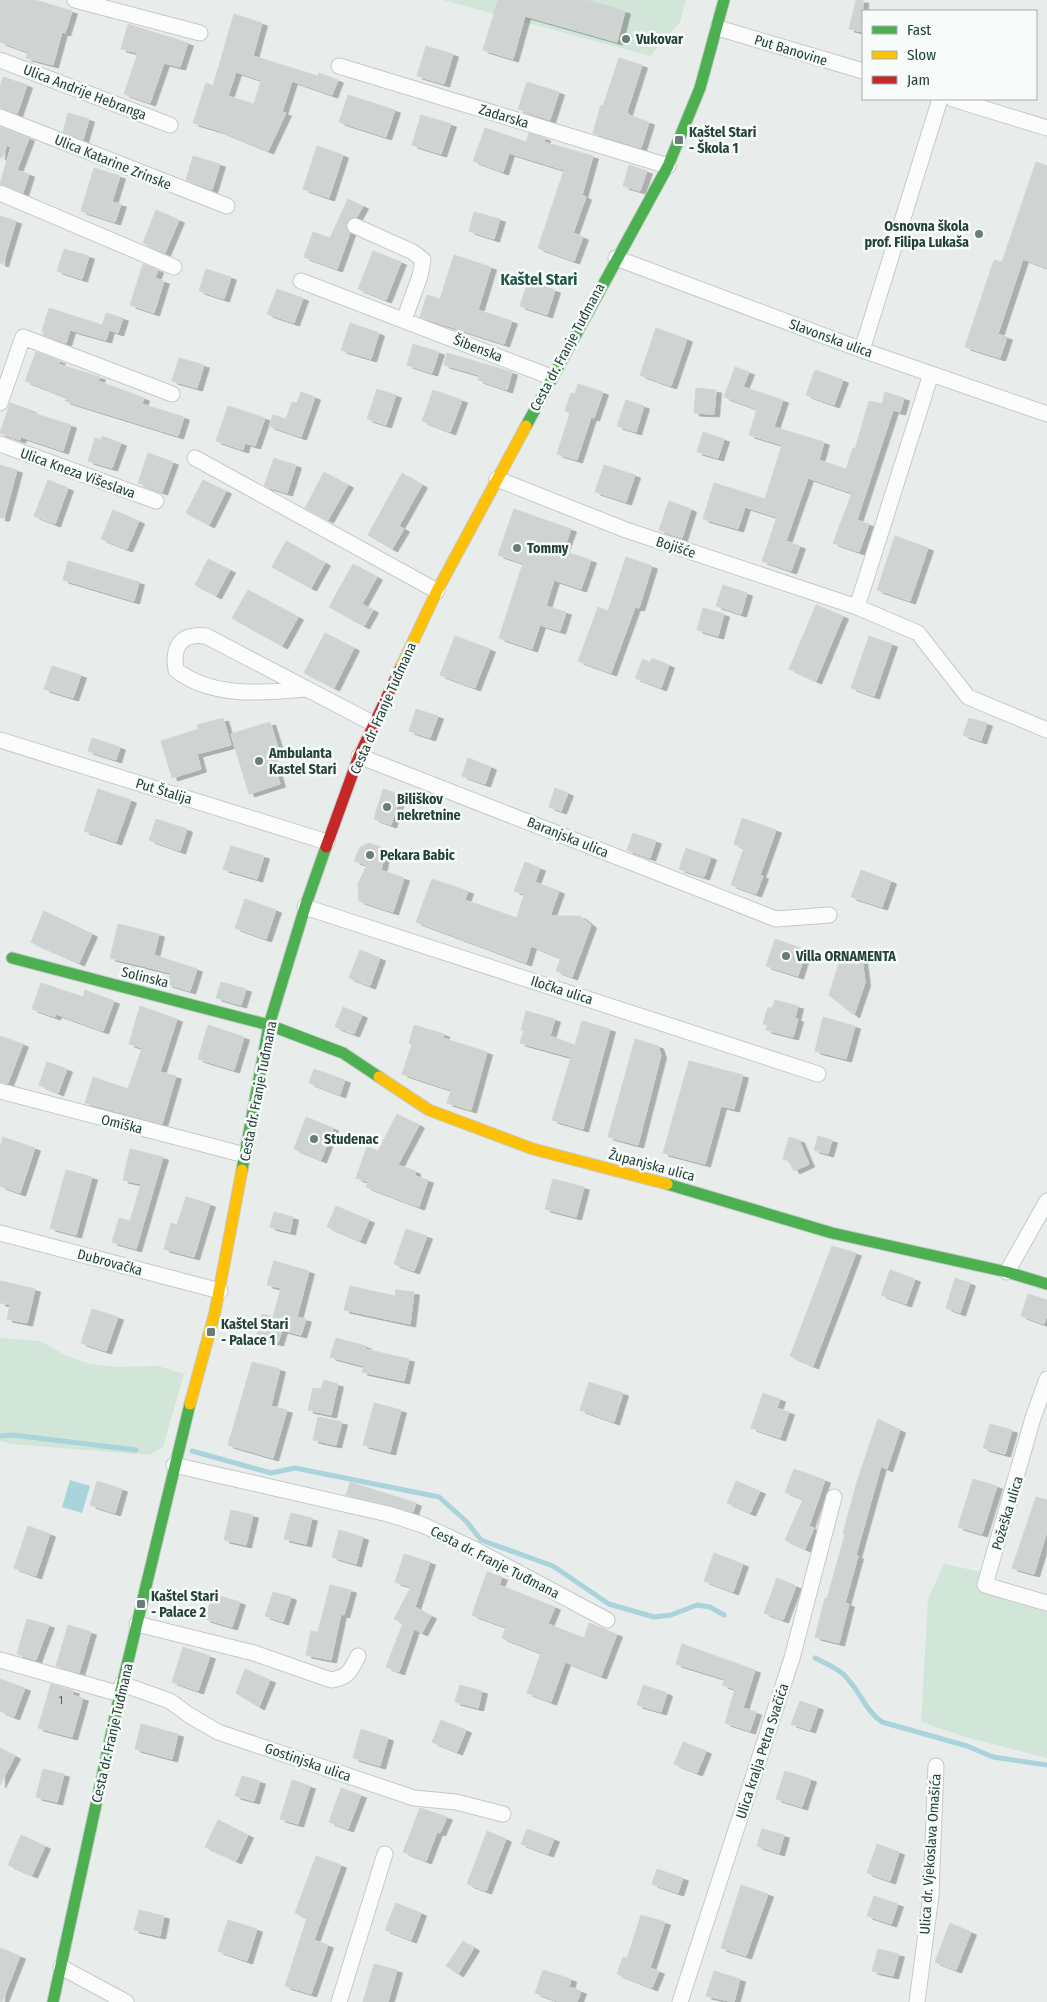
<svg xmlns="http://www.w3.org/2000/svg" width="1047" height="2002" viewBox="0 0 1047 2002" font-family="'Fira Sans Condensed',sans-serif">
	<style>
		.green { fill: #d1e6d8 }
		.water { fill: #a9d4db }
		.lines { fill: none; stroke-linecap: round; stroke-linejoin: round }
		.stream { stroke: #a9d4db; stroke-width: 5 }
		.building { fill: #cfd4d2; stroke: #d1d6d4; fill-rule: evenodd; filter: url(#shadow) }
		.street-casing { stroke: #c5cac8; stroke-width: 17 }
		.fast-casing { stroke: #c3cbc8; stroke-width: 13 }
		.slow-casing { stroke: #c3cbc8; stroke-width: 13 }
		.jam-casing { stroke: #c3cbc8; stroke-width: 13 }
		.street { stroke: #fcfcfc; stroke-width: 15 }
		.fast { stroke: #4caf50; stroke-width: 11 }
		.slow { stroke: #ffc107; stroke-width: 11 }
		.jam { stroke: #c62828; stroke-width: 11 }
		.poi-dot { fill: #697e78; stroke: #f7fbf9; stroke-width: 2 }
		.labels { text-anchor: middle; stroke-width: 5; stroke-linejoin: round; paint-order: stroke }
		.number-label { font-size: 11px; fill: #506761 }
		.poi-label { font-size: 14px; font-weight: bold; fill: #24423a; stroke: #f7fbf9; text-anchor: start }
		.street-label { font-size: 14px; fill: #24423a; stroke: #f7fbf9 }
		.quarter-label { font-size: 16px; font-weight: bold; fill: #1f5548; stroke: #f7fbf9 }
	</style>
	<defs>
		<filter id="shadow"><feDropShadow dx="5.5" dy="3" stdDeviation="0" flood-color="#0004"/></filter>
	</defs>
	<rect width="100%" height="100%" fill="#e8edeb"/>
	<path class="green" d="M443 0H686L680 22 650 56Z
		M0 1338 40 1341 67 1356 90 1364 116 1367 158 1366 184 1374 163 1447 149 1455 11 1444 0 1441Z
		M944 1564 982 1572 983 1591 1047 1608V1758L965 1737 921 1722 928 1599Z"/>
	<path class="water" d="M70 1480 90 1486 82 1513 62 1507Z"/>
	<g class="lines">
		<path class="stream" d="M0 1436 13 1435 136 1450
			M192 1451 271 1473 295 1468 439 1497 467 1522 481 1540 553 1566 609 1604 654 1617 671 1615 697 1605 710 1607 724 1615
			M815 1658C825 1663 838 1668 845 1676 860 1691 865 1710 882 1722L967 1746 993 1757 1047 1765"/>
	</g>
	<path class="building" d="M0 0H35L72 11 65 33 62 32 53 65 26 58 28 52 0 42Z
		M498 0H587L625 11 617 42 525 16 513 59 483 50Z
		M856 0H863V32L849 29Z
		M234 14 262 23 253 56 318 76 319 73 338 80 332 95 292 81 282 112 286 113 268 151 217 130 193 123 206 83 213 86ZM236 72 261 80 254 104 228 96Z
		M128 24 188 43 180 67 164 63 150 103 124 94 138 53 121 49Z
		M426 46 453 54 444 84 417 76Z
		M619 58 642 65 627 112 629 115 649 122 641 148 593 133 601 105 603 106Z
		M3 77 27 85 17 114 0 108V86Z
		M527 82 559 92 550 120 518 109Z
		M348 95 395 110 386 137 339 122Z
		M68 113 89 119 83 140 63 132Z
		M421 115 451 124 441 154 412 145Z
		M0 127 29 138 17 170 29 174 23 193 0 184 11 147 7 145 2 158 0 157Z
		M485 128 526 142 529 133 545 138 544 142 593 156 582 195 586 197 573 233 583 237 574 261 538 248 564 170 509 153 503 172 473 161Z
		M317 146 343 155 329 198 303 189Z
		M193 156 220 164 212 190 186 180Z
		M1036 162 1047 166V268L1023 259 998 334 1007 337 1000 358 965 347 994 260 1002 262Z
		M629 165 647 171 640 191 623 186Z
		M94 168 120 176 112 202 121 204 115 222 81 211Z
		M348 199 363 206 357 217 350 218 346 223V227L350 233 337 269 304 257 313 232 330 238Z
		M156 210 179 220 165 253 143 243Z
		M474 212 500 219 494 239 469 231Z
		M0 216 16 221 3 264 0 263Z
		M64 249 89 256 82 279 57 271Z
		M373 251 401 262 386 300 358 289Z
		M454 255 491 267 478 310 512 321 504 344 420 317 427 295 440 299Z
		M143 264 158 270 155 278 164 281 154 313 130 305Z
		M206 269 231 277 224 299 199 291Z
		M528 281 555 290 547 315 520 306Z
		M277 289 303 298 294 323 267 314Z
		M49 308 102 325 106 313 123 318 118 333 109 330 106 340 70 330 66 343 43 335 44 331H42Z
		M350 323 379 333 371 359 341 350Z
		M656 328 687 339 671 386 640 375Z
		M413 344 439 352 432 373 407 365Z
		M36 352 60 361 58 364 100 377 98 381 144 398 142 404 184 417 178 436 65 401 66 397 25 381Z
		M447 353 512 372 507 390 478 380 479 375 444 365Z
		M179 358 204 365 197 388 172 381Z
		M735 367 749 372 743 387 783 400 774 427 824 442 819 460 846 469 853 448 855 449 869 401 882 404 885 392 904 398 900 412 893 410 857 520 869 524 859 552 833 543 852 493 808 478 786 541 800 546 791 571 762 561 777 517 745 507 738 529 703 519 714 483 765 499 782 445 749 435 757 409 724 397Z
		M815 370 843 380 834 405 806 395Z
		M578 384 603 392 594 418 591 417 577 460 557 454 570 413 565 411 571 393 575 394Z
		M696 388 716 390 714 414 694 413Z
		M377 389 396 395 386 425 367 419Z
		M433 390 462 400 450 432 422 421Z
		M301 392 315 397 301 437 269 426 273 415 286 419 292 402 297 403Z
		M626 400 644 406 636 432 617 426Z
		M10 403 31 410 30 412 71 425 63 451 21 437 20 440 0 433Z
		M228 406 265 418 255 446 245 443 243 450 216 441Z
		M703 432 724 439 718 458 697 452Z
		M102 436 121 443 112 468 88 461 95 438 101 440Z
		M148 453 173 462 162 492 138 483Z
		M274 458 296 465 287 493 264 486Z
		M0 465 17 470 4 518H0Z
		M604 465 635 475 626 502 595 492Z
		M324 472 348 485 328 520 305 508Z
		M402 473 422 485 399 526 404 529 392 549 368 535Z
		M48 480 68 488 55 524 34 516Z
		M203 480 226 491 209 525 186 513Z
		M669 501 691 509 682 538 659 530Z
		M514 509 571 529 563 551 591 560 581 589 554 580 546 606 566 612 560 631 540 625 532 649 499 638 523 563 498 555Z
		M113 510 139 521 127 549 101 539Z
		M895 536 928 548 910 601 877 590Z
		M286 541 325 563 311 588 272 567Z
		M626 557 652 566 639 608 635 607 611 673 578 661 598 607 608 611Z
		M208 559 230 570 216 596 195 585Z
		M68 561 139 582 134 601 63 580Z
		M353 564 377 577 362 604 373 610 364 626 329 607Z
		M723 585 747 593 741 614 716 606Z
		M248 590 298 617 282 646 232 618Z
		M816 605 843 616 816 681 789 669Z
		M703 608 724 614 718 636 697 630Z
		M325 633 354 648 334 688 304 673Z
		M455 636 490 649 475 688 440 675Z
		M869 636 892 644 874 696 851 688Z
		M652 658 669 665 661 688 635 678 643 659 650 663Z
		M52 666 81 675 73 698 44 689Z
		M416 709 438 716 430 738 409 731Z
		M223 718 231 745 197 754 201 769 172 778 161 741 199 729 197 725Z
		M969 718 987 723 981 741 963 735Z
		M270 722 280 754 272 757 280 784 249 794 231 734Z
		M92 738 120 747 116 760 88 751Z
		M468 758 491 767 485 784 462 776Z
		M555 788 568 793 561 811 549 807Z
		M98 789 131 800 116 842 84 831Z
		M383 789 401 795 391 825 374 819Z
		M742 818 776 830 760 875 763 876 756 894 731 885 744 848 734 844Z
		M156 819 187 829 180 851 149 840Z
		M633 833 656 841 650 858 627 850Z
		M369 843 386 849 381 870 404 878 393 912 359 901 358 884 367 865 354 861 360 847Z
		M231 846 264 856 257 879 223 869Z
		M686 848 711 857 704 877 679 869Z
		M525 862 540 868 535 882 559 891 550 916H580L591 925 572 977 556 971 561 958 531 946 526 963 416 922 432 879 468 891 465 900 517 918 524 894 514 891Z
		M861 870 891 881 882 907 851 897Z
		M245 899 276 910 266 939 235 928Z
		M44 911 92 934 79 963 31 942Z
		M118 924 159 934 154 955 197 969 190 991 167 984 171 973 110 958Z
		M775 939 806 950 798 976 766 966Z
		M360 950 380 958 370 986 349 978Z
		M842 953 862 959 865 983 854 1015 829 995Z
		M221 982 246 989 241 1005 216 998Z
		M41 983 83 997 85 990 114 1001 103 1031 56 1014 55 1017 32 1009Z
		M775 1000 798 1006 795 1018 798 1019 793 1037 766 1030 768 1025 763 1024 768 1007 772 1008Z
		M140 1006 177 1019 160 1072 176 1076 162 1124 85 1103 93 1077 128 1089 142 1048 129 1044Z
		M343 1007 362 1015 354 1034 335 1027Z
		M526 1011 555 1019 550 1036 575 1045 582 1021 610 1029 583 1129 552 1120 571 1057 520 1043 524 1030H521Z
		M823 1017 855 1026 846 1059 815 1051Z
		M208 1025 244 1037 234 1070 198 1059Z
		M414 1025 444 1034 443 1038 487 1052 471 1110 447 1103 451 1090 402 1074 412 1044 409 1043Z
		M0 1036 23 1044 8 1083 0 1082Z
		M635 1039 658 1046 661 1055 638 1145 608 1137Z
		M689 1061 743 1075 734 1109 721 1106 705 1164 663 1153Z
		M47 1062 67 1069 58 1093 39 1085Z
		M314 1069 345 1080 340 1095 309 1083Z
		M397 1114 419 1125 398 1165 415 1171V1176L428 1180 419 1207 366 1187 368 1182 356 1178 367 1147 378 1151Z
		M306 1117 333 1128 321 1160 294 1149Z
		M818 1136 832 1140 828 1154 814 1150Z
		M3 1137 35 1148 20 1193 0 1186V1147Z
		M789 1137 799 1140 809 1164 794 1171 789 1161 783 1159Z
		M130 1149 163 1157 136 1249 112 1242 119 1218 130 1221 141 1184 123 1180Z
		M66 1170 92 1177 76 1235 50 1228Z
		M553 1179 584 1187 576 1217 545 1209Z
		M186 1197 210 1204 194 1257 164 1249 171 1223 177 1225Z
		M336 1206 369 1220 360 1241 327 1227Z
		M274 1212 293 1217 290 1232 270 1227Z
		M406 1229 427 1236 414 1271 394 1264Z
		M832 1246 856 1253 813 1366 790 1356Z
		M274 1261 309 1271 297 1317 306 1319 301 1335 282 1330 278 1343 256 1337 262 1314 273 1317 281 1288 267 1285Z
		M890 1270 915 1279 906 1304 881 1295Z
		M955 1278 970 1283 960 1313 946 1308Z
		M0 1281 35 1289 27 1323 7 1319 10 1304 0 1303Z
		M350 1286 395 1296 396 1290 414 1292 410 1324 344 1310Z
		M1028 1294 1047 1300V1315L1044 1324 1021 1316Z
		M92 1309 118 1317 106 1351 81 1343Z
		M336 1338 366 1346 365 1349 409 1359 404 1381 362 1372 364 1366 330 1357Z
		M252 1362 280 1369 271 1406 287 1410 273 1458 228 1445Z
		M324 1380 338 1384 331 1415 308 1410 313 1388 321 1389Z
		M589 1382 623 1393 614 1422 580 1410Z
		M763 1393 780 1399 777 1408 789 1412 780 1438 751 1428Z
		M374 1403 401 1410 390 1452 363 1445Z
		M318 1417 342 1422 336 1445 313 1440Z
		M878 1419 900 1430 887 1469 881 1466 856 1555 858 1556 845 1603 849 1604 839 1643 815 1637 825 1598 827 1599 845 1534 843 1533 857 1482Z
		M990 1424 1012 1430 1005 1454 983 1448Z
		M794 1469 825 1480 809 1526 814 1528 805 1549 785 1540 803 1499 785 1492Z
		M973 1479 997 1486 982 1534 958 1527Z
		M97 1481 122 1489 115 1513 90 1505Z
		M736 1481 760 1491 750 1513 727 1503Z
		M350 1482 416 1503 413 1512 346 1495Z
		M1036 1497 1047 1500V1531L1034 1574 1012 1568Z
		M231 1510 253 1515 246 1545 224 1540Z
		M291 1513 312 1518 306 1544 284 1539Z
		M28 1526 50 1534 36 1576 14 1568Z
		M339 1530 363 1537 356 1564 332 1557Z
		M714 1553 743 1564 733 1592 704 1581Z
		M404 1554 430 1562 415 1607 431 1616 422 1633 414 1629 399 1672 386 1667 403 1623 394 1619 411 1587 395 1582Z
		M487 1572 502 1577 499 1585 555 1607 548 1624 584 1638 589 1623 617 1634 601 1676 565 1662 551 1702 527 1693 541 1653 502 1638 506 1627 472 1615Z
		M777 1578 796 1586 783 1620 764 1613Z
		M330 1585 351 1590 344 1615 341 1614 331 1660 306 1655 311 1631 318 1632Z
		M273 1592 291 1597 283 1622 265 1616Z
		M213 1594 240 1602 232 1627 205 1619Z
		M27 1619 49 1625 36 1660 17 1654Z
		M68 1625 91 1632 79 1673 56 1666Z
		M682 1644 755 1670 743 1708 756 1712 750 1731 725 1723 735 1689 722 1685 725 1679 676 1664Z
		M183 1647 210 1656 198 1691 172 1682Z
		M245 1669 270 1680 259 1707 236 1693Z
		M0 1679 25 1688 14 1717 0 1711Z
		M51 1684 74 1691 72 1695 83 1698 72 1737 38 1728Z
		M460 1685 482 1691 478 1708 455 1702Z
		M643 1685 667 1693 661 1712 637 1705Z
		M800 1701 818 1707 810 1730 791 1724Z
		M441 1720 466 1730 457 1752 432 1742Z
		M141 1724 178 1734 172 1759 135 1749Z
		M361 1729 388 1738 380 1766 353 1758Z
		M683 1742 706 1751 697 1773 674 1764Z
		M0 1748 15 1756 0 1785Z
		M43 1769 64 1774 57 1802 36 1797Z
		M785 1771 811 1779 802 1807 776 1799Z
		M242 1776 260 1781 254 1801 235 1796Z
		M292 1780 310 1786 298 1824 280 1819Z
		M341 1788 361 1795 348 1829 329 1822Z
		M420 1808 447 1817 440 1833 437 1832 426 1861 403 1852Z
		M218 1820 248 1835 236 1861 205 1847Z
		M527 1829 554 1839 548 1854 521 1844Z
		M762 1829 784 1835 779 1853 757 1846Z
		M487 1831 506 1839 486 1891 467 1884Z
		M21 1835 45 1846 32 1875 8 1865Z
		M877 1844 899 1852 890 1881 867 1873Z
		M316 1856 341 1865 314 1940 328 1945 311 1994 285 1986 307 1918 295 1913Z
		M657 1869 683 1878 678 1893 652 1884Z
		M741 1885 768 1894 746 1956 721 1948Z
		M874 1896 898 1904 891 1924 867 1916Z
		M396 1903 421 1913 411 1940 385 1930Z
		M139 1910 164 1916 160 1936 134 1930Z
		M641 1915 665 1922 650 1968 659 1971 652 1988 617 1974 623 1957 627 1959Z
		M228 1920 257 1929 247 1961 218 1951Z
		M950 1923 971 1932 956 1970 935 1962Z
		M463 1941 474 1948 458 1974 446 1966Z
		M0 1948 20 1956 2 2002H0Z
		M878 1949 899 1954 893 1976 872 1971Z
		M374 1964 397 1970 388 2002H363Z
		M543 1970 571 1979 569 1987 581 1991 577 2002H560L535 1993Z
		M714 1971 740 1979 734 2002 706 1996Z"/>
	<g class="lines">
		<g class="street-casing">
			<path id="street" d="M75 0 200 33
				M718 28 863 71
				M0 60 170 125
				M339 66 668 166
				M953 99 1047 128
				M0 117 227 206
				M0 193 174 267
				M355 226 413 252 423 260 420 276 404 320
				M616 258 862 350 1047 414
				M301 281 551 377
				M862 350 940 99
				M0 403 23 337 172 394
				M0 444 156 501
				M195 458 437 591
				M497 479 626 530 857 607 918 633 968 697 1047 730
				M857 607 931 374
				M306 689C263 693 212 698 176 670 172 646 181 633 206 636L374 724
				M0 740 327 842
				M359 756 776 919 829 915
				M305 907 818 1074
				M0 1091 245 1155
				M0 1233 220 1291
				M1007 1272 1047 1201
				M1047 1379 1033 1418 985 1585 1047 1603
				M174 1465 388 1514 423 1525 474 1549 607 1620
				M137 1624 254 1653 331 1680C348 1678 351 1670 358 1656
				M0 1660 120 1694
				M122 1684 170 1701 189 1715 218 1732 414 1798 456 1802 503 1814
				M61 1967 126 2002
				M339 2002 385 1854
				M680 2002 792 1658 834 1497
				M917 2002 931 1895 936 1766"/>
		</g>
		<g class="fast-casing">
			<path id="fast" d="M526 426 668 166 700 88 724 0
				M12 958 269 1025 343 1053 379 1077
				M242 1170 269 1025 305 907 326 847
				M667 1184 832 1233 1007 1272 1047 1284
				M53 2002 120 1694 190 1404"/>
		</g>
		<g class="slow-casing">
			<path id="slow" d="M400 669 437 591 526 426
				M379 1077 429 1110 533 1149 667 1184
				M190 1404 215 1312 242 1170"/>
		</g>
		<g class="jam-casing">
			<path id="jam" d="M326 847 359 756 400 669"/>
		</g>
		<use href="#street" class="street"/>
		<use href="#fast" class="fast"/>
		<use href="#slow" class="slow"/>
		<use href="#jam" class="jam"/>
	</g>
	<g class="poi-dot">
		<circle cx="626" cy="39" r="5"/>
		<rect x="674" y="135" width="10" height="10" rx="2.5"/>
		<circle cx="979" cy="234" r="5"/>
		<circle cx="517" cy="548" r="5"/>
		<circle cx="259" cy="761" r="5"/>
		<circle cx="387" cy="807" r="5"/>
		<circle cx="370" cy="855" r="5"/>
		<circle cx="786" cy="956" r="5"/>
		<circle cx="314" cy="1139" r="5"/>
		<rect x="206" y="1327" width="10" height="10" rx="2.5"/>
		<rect x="136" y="1599" width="10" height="10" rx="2.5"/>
	</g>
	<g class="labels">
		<g class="number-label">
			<text x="61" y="1704">1</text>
		</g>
		<g class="poi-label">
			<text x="636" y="44">Vukovar</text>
			<text x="689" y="137">Kaštel Stari<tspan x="689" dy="16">- Škola 1</tspan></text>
			<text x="969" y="231" text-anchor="end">Osnovna škola<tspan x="969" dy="16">prof. Filipa Lukaša</tspan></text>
			<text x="527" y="553">Tommy</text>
			<text x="269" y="758">Ambulanta<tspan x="269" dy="16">Kastel Stari</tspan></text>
			<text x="397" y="804">Biliškov<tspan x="397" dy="16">nekretnine</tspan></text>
			<text x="380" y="860">Pekara Babic</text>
			<text x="796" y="961">Villa ORNAMENTA</text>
			<text x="324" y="1144">Studenac</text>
			<text x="221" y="1329">Kaštel Stari<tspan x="221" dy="16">- Palace 1</tspan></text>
			<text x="151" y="1601">Kaštel Stari<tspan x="151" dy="16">- Palace 2</tspan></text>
		</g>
		<g class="street-label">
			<text transform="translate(791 50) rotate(17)" y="5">Put Banovine</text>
			<text transform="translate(85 92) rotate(21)" y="5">Ulica Andrije Hebranga</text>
			<text transform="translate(504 116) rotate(17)" y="5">Zadarska</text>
			<text transform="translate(113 162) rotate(22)" y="5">Ulica Katarine Zrinske</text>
			<text transform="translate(831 338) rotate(20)" y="5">Slavonska ulica</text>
			<text transform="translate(567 347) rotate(-62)" y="5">Cesta dr. Franje Tuđmana</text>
			<text transform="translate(478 348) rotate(21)" y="5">Šibenska</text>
			<text transform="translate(78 473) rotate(20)" y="5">Ulica Kneza Višeslava</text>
			<text transform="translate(676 547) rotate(18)" y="5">Bojišće</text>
			<text transform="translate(383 708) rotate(-66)" y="5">Cesta dr. Franje Tuđmana</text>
			<text transform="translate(164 791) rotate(17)" y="5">Put Štalija</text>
			<text transform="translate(568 837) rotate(22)" y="5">Baranjska ulica</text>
			<text transform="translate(145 977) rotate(14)" y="5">Solinska</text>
			<text transform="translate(562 990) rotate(18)" y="5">Iločka ulica</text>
			<text transform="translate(258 1091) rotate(-79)" y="5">Cesta dr. Franje Tuđmana</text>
			<text transform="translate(122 1124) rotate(14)" y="5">Omiška</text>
			<text transform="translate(652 1165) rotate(15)" y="5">Županjska ulica</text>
			<text transform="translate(110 1262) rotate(15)" y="5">Dubrovačka</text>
			<text transform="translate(1007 1513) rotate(-73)" y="5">Požeška ulica</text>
			<text transform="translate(495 1562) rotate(27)" y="5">Cesta dr. Franje Tuđmana</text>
			<text transform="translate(112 1733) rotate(-77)" y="5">Cesta dr. Franje Tuđmana</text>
			<text transform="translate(762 1751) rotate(-72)" y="5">Ulica kralja Petra Svačića</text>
			<text transform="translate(308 1762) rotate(19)" y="5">Gostinjska ulica</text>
			<text transform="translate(930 1854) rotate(-86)" y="5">Ulica dr. Vjekoslava Omašića</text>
		</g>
		<g class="quarter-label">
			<text x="539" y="285">Kaštel Stari</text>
		</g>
	</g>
	<rect x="862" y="10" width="175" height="90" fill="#f7fbf9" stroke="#a3b1ad"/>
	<rect x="872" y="26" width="25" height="8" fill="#4caf50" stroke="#a3b1ad"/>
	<text x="907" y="35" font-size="15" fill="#24423a">Fast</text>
	<rect x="872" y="51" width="25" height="8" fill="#ffc107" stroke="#a3b1ad"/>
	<text x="907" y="60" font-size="15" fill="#24423a">Slow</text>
	<rect x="872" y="76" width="25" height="8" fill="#c62828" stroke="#a3b1ad"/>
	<text x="907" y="85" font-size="15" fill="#24423a">Jam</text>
</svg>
